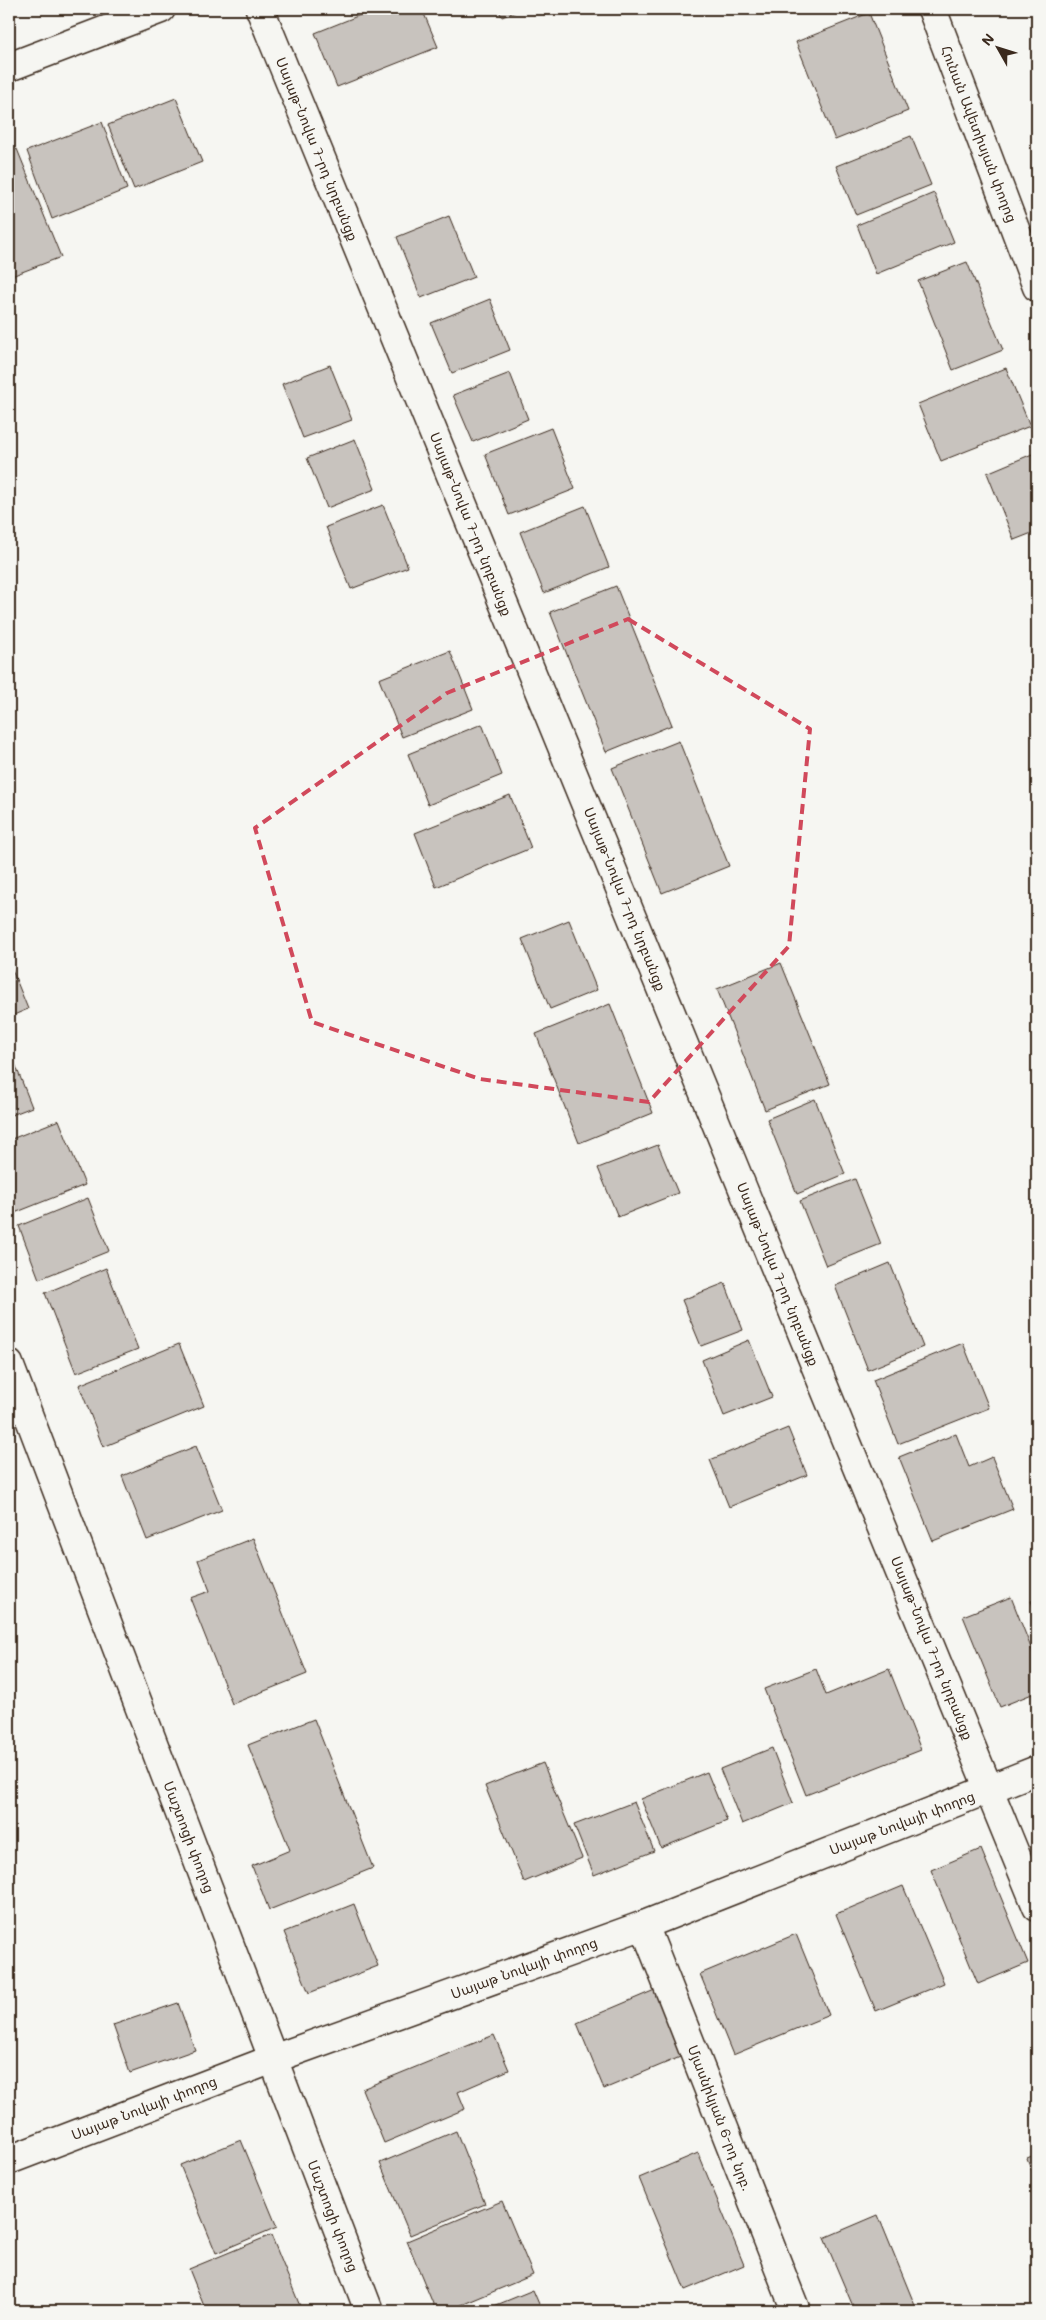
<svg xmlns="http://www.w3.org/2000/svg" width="1046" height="2320" viewBox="0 0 1046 2320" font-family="Mali,'Noto Sans Armenian',sans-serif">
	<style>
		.building { fill: #c8c3be; stroke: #3b2a1e }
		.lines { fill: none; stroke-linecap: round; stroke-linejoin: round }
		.minor-casing { stroke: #3b2a1e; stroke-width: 31 }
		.tertiary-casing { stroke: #3b2a1e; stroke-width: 31 }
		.secondary-casing { stroke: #3b2a1e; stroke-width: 31 }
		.minor { stroke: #f6f6f2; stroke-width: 28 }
		.tertiary { stroke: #f6f6f2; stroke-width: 28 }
		.secondary { stroke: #f6f6f2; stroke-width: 28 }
		.marked { fill: none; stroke: #d1495b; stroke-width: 4; stroke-dasharray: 10 6; stroke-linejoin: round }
		.labels { text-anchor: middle; stroke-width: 4.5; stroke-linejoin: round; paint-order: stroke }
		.street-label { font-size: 14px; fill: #3b2a1e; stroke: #f6f6f2 }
	</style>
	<rect width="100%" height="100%" fill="#f6f6f2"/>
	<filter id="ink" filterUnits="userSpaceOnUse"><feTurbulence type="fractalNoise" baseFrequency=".02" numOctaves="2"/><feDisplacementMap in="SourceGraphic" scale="10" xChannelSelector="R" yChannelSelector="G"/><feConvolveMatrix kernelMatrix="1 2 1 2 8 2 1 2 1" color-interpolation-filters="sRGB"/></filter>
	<g filter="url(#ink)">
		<path class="building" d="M375 9H422L438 47 337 87 315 33Z
			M498 9H522L502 17Z
			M869 13 908 111 835 140 796 42Z
			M176 98 202 162 134 189 108 125Z
			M102 122 127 189 52 219 27 151Z
			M911 136 931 185 856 215 836 166Z
			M17 149 61 257 9 277V152Z
			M934 193 954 242 876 274 857 225Z
			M449 216 474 277 421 298 397 237Z
			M967 262 1003 350 953 370 918 281Z
			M490 299 510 350 452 373 431 323Z
			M330 365 352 420 303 438 282 384Z
			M1006 368 1030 426 941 461 918 404Z
			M510 373 528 419 473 442 453 395Z
			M551 428 575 489 509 515 485 454Z
			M355 439 375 489 327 508 307 458Z
			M1037 452V531L1014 540 987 473Z
			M383 505 408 567 351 589 326 527Z
			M585 506 609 567 544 593 520 532Z
			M616 586 672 725 606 752 550 612Z
			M450 651 473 709 402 737 379 679Z
			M482 724 502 775 428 805 408 754Z
			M679 741 729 866 662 893 612 768Z
			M510 795 531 848 436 887 415 833Z
			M569 920 597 990 550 1009 522 939Z
			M9 962 28 1009 9 1017Z
			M781 963 830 1084 765 1110 717 989Z
			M610 1004 653 1113 579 1143 536 1034Z
			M10 1051 32 1107 9 1116V1052Z
			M815 1099 845 1174 797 1194 767 1119Z
			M59 1120 85 1185 12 1214 9 1206V1140Z
			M658 1145 678 1193 618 1217 598 1168Z
			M855 1179 881 1244 826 1266 800 1201Z
			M88 1198 109 1251 39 1279 19 1226Z
			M890 1263 923 1347 868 1370 835 1286Z
			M106 1268 138 1349 76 1373 45 1293Z
			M725 1283 743 1330 701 1346 682 1300Z
			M749 1340 772 1397 724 1416 702 1360Z
			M963 1343 989 1408 898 1444 873 1380Z
			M179 1344 204 1406 103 1447 79 1385Z
			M788 1428 807 1475 729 1507 710 1460Z
			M956 1434 969 1467 992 1457 1013 1509 933 1541 899 1457Z
			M196 1446 222 1510 147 1540 122 1476Z
			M253 1538 307 1674 232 1704 190 1598 210 1591 198 1560Z
			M1011 1597 1037 1663V1692L1000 1707 963 1616Z
			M1037 1599V1616L1031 1601Z
			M816 1669 826 1695 889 1669 921 1750 806 1795 764 1689Z
			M314 1719 373 1868 269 1910 252 1866 290 1850 248 1745Z
			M772 1748 793 1803 742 1824 720 1769Z
			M543 1763 582 1858 524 1882 485 1786Z
			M707 1772 727 1821 661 1848 641 1799Z
			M634 1802 654 1851 594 1875 574 1825Z
			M981 1849 1028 1963 978 1984 931 1870Z
			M903 1886 944 1983 876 2011 836 1914Z
			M354 1904 378 1966 309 1993 284 1932Z
			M796 1934 829 2015 733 2055 700 1974Z
			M657 1989 685 2055 604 2089 577 2023Z
			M178 2003 195 2050 130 2073 113 2025Z
			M494 2035 509 2070 458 2092 465 2109 384 2143 362 2089Z
			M456 2131 485 2204 410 2235 380 2163Z
			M241 2140 277 2227 216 2253 180 2165Z
			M698 2153 744 2265 685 2290 639 2178Z
			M1037 2154V2184L1027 2158Z
			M502 2201 533 2275 447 2311H436L407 2241Z
			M878 2215 916 2308 908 2311H855L824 2238Z
			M271 2235 302 2311H206L189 2269Z
			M533 2290 542 2311H482Z"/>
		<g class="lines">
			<g class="minor-casing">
				<path id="minor" d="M260 9 1037 1907
					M932 9 1037 287
					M644 1925 796 2311"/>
			</g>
			<g class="tertiary-casing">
				<path id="tertiary" d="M9 2160 273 2059 644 1925 1037 1770"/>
			</g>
			<g class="secondary-casing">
				<path id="secondary" d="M9 67 161 9
					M9 1364 369 2311"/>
			</g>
			<use href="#minor" class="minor"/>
			<use href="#tertiary" class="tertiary"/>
			<use href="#secondary" class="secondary"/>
		</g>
	</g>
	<path class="marked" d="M628 619 810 729 789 946 649 1102 480 1079 312 1022 255 828 447 693Z"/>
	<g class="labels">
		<g class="street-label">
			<text transform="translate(979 134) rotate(69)" y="5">Հունան Ավետիսյան փողոց</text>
			<text transform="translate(317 149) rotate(68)" y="5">Սայաթ-Նովա 7-րդ նրբանցք</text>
			<text transform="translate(471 524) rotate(68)" y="5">Սայաթ-Նովա 7-րդ նրբանցք</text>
			<text transform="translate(625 899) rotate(68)" y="5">Սայաթ-Նովա 7-րդ նրբանցք</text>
			<text transform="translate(778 1274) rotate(68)" y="5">Սայաթ-Նովա 7-րդ նրբանցք</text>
			<text transform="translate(932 1648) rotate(68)" y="5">Սայաթ-Նովա 7-րդ նրբանցք</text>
			<text transform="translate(902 1823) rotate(-21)" y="5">Սայաթ Նովայի փողոց</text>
			<text transform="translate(189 1837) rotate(69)" y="5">Մաշտոցի փողոց</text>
			<text transform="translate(524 1968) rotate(-20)" y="5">Սայաթ Նովայի փողոց</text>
			<text transform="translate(144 2108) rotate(-21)" y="5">Սայաթ Նովայի փողոց</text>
			<text transform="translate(720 2118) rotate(69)" y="5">Մյասնիկյան 6-րդ նրբ.</text>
			<text transform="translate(333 2216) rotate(69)" y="5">Մաշտոցի փողոց</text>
		</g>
	</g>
	<rect width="1046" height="2320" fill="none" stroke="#f6f6f2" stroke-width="30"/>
	<rect x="15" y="15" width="1016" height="2290" fill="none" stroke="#3b2a1e" stroke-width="2" filter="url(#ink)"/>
	<g transform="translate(998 48) rotate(309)" stroke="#f6f6f2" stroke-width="4" paint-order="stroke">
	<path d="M0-4L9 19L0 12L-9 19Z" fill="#3b2a1e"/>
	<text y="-8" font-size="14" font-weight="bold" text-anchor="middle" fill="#3b2a1e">N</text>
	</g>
</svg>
